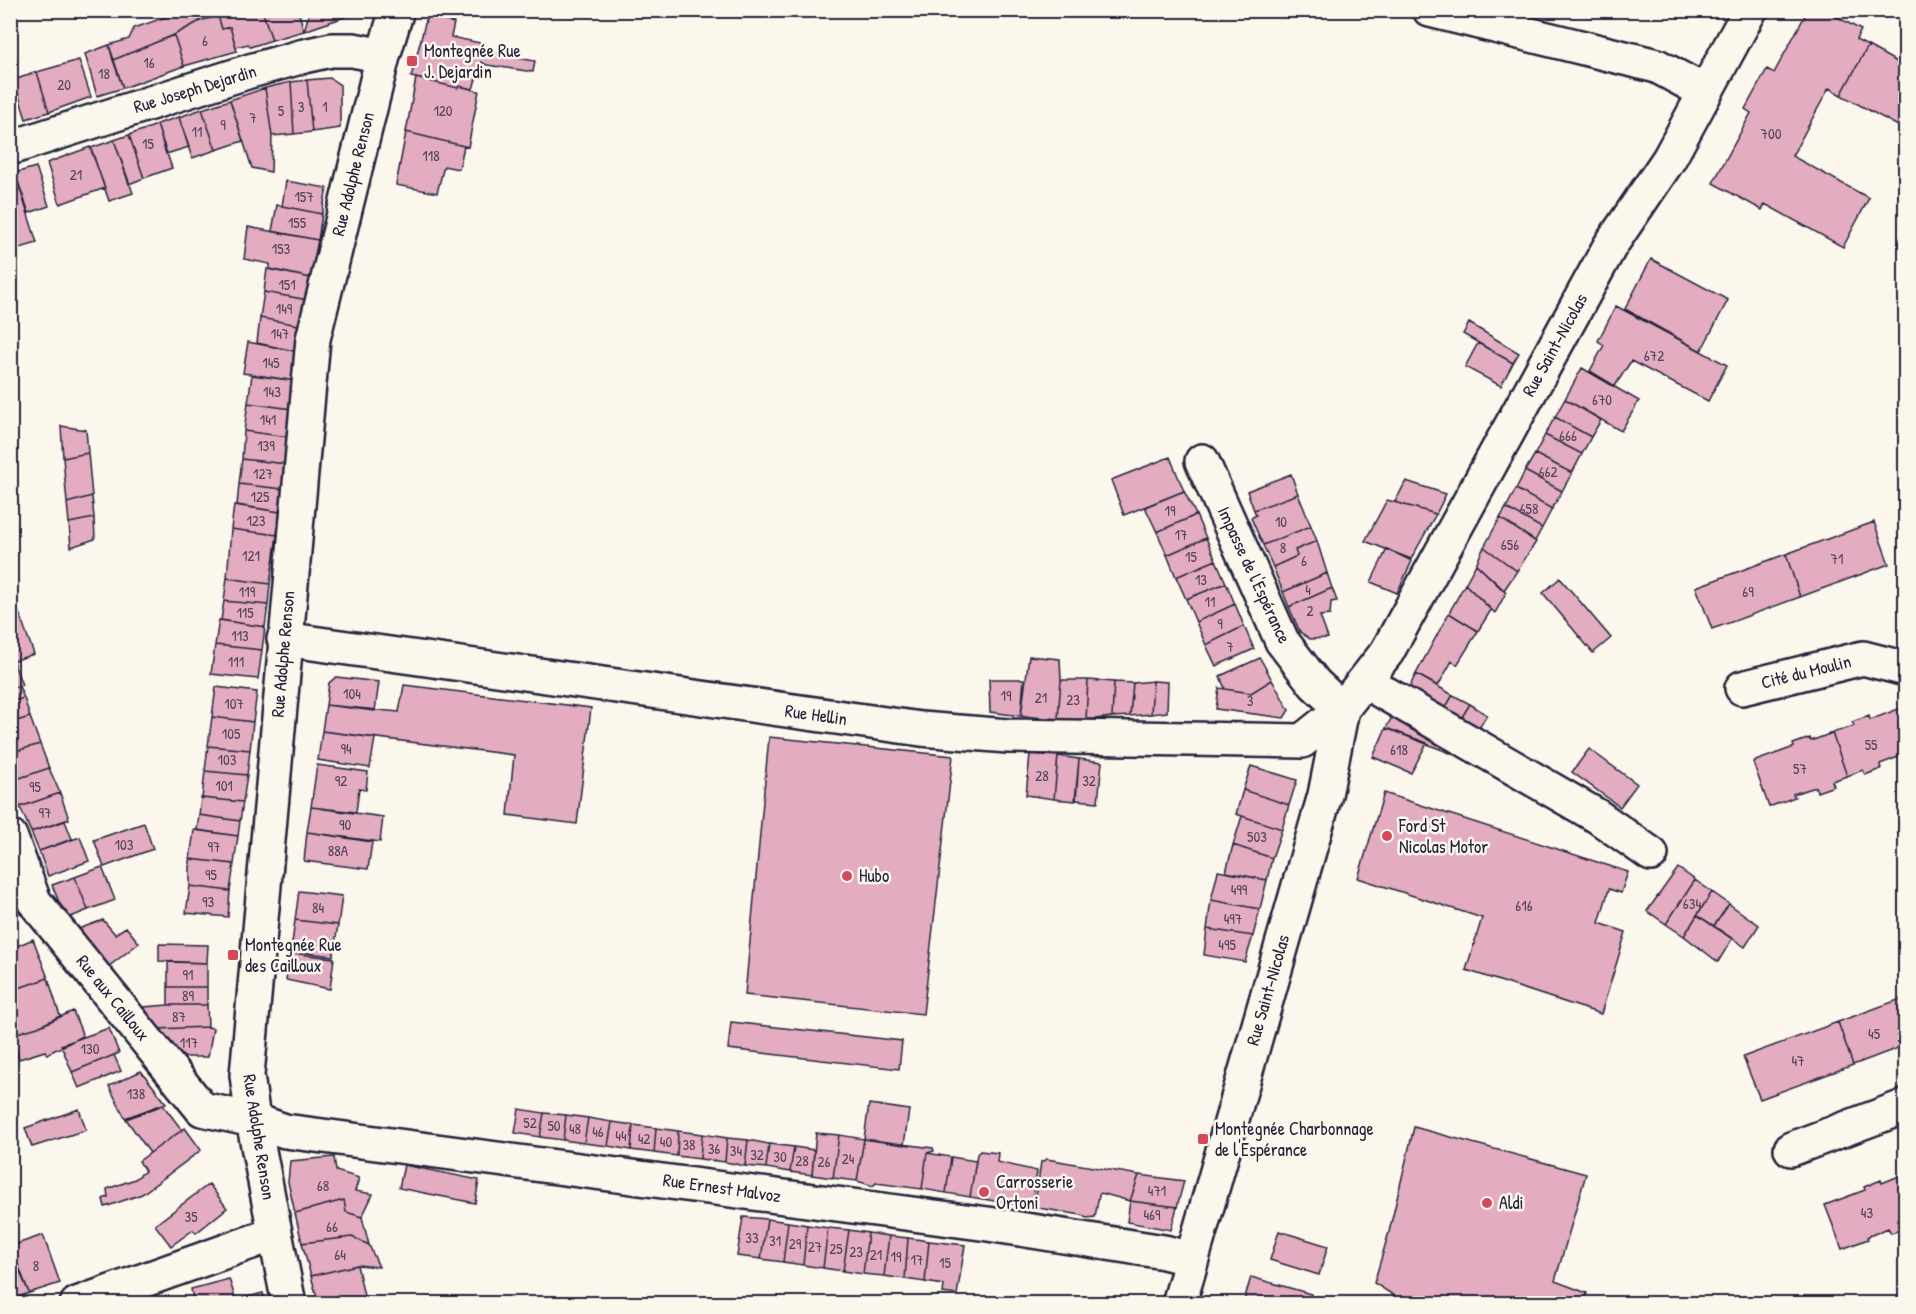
<svg xmlns="http://www.w3.org/2000/svg" width="1916" height="1314" viewBox="0 0 1916 1314" font-family="'Patrick Hand',sans-serif">
	<style>
		.building { fill: #e3acc1; stroke: #22223b; stroke-width: 1.5 }
		.lines { fill: none; stroke-linecap: round; stroke-linejoin: round }
		.minor-casing { stroke: #22223b; stroke-width: 38 }
		.minor { stroke: #fbf7ec; stroke-width: 33 }
		.poi-dot { fill: #d1495b; stroke: #fbf7ec; stroke-width: 2 }
		.labels { text-anchor: middle; stroke-width: 5; stroke-linejoin: round; paint-order: stroke }
		.number-label { font-size: 15px; fill: #52445c }
		.poi-label { font-size: 18px; fill: #22223b; stroke: #fbf7ec; text-anchor: start }
		.street-label { font-size: 18px; fill: #22223b; stroke: #fbf7ec }
	</style>
	<rect width="100%" height="100%" fill="#fbf7ec"/>
	<filter id="ink" filterUnits="userSpaceOnUse"><feTurbulence type="fractalNoise" baseFrequency=".0167" numOctaves="2"/><feDisplacementMap in="SourceGraphic" scale="12" xChannelSelector="R" yChannelSelector="G"/><feConvolveMatrix kernelMatrix="1 2 1 2 8 2 1 2 1" color-interpolation-filters="sRGB"/></filter>
	<g filter="url(#ink)">
		<path class="building" d="M186 10H195L200 21 174 35 113 60 109 45 129 39 134 28Z
			M235 10H262L272 40 250 47 248 44 236 47 230 27 222 29 218 16Z
			M262 10H298L304 31 272 40Z
			M310 10H365L304 31Z
			M1808 10H1825L1861 30 1856 40 1868 46 1841 95 1829 88 1792 156 1869 198 1843 247 1765 204 1762 210 1713 183 1751 113 1745 109 1767 69 1774 73Z
			M218 16 222 29 230 27 237 51 184 66 174 35 200 21Z
			M427 16 454 23 451 37 485 44 483 52 535 61 533 72 487 65 481 62 473 89 459 86 458 88 411 77Z
			M174 35 184 66 123 88 113 60Z
			M109 45 123 88 97 96 85 54Z
			M1868 46 1906 67V112L1898 126 1841 95Z
			M79 60 91 97 49 112 37 72Z
			M37 72 49 112 26 119 14 80Z
			M330 78 340 85V128L312 132 307 80Z
			M416 78 458 88 459 86 479 91 468 147 406 132Z
			M307 80 312 132 294 134 291 82Z
			M291 82 294 134 272 136 265 88Z
			M265 88 272 136 271 172 252 168 230 100Z
			M230 100 243 141 216 150 202 109Z
			M202 109 216 150 192 158 179 117Z
			M179 117 189 147 166 154 157 124Z
			M157 125 172 168 144 178 129 135Z
			M406 132 464 146 459 169 444 166 437 193 396 185Z
			M129 135 144 178 129 184 114 140Z
			M114 140 133 193 109 201 91 148Z
			M90 147 105 188 60 204 47 163Z
			M36 167 49 206 29 213 15 173Z
			M15 173 37 243 10 251V175Z
			M286 181 327 188 322 214 282 206Z
			M277 205 322 214 318 240 272 231Z
			M248 227 318 240 311 278 270 269V264L244 259Z
			M1651 259 1728 300 1701 351 1625 309Z
			M267 269 311 278 308 300 264 292Z
			M264 292 308 300 304 326 260 318Z
			M1616 306 1727 365 1708 401 1631 361 1615 386 1590 371 1604 345 1598 341Z
			M260 318 304 326 299 352 257 343Z
			M1469 323 1519 353 1513 363 1463 334Z
			M248 342 299 352 296 381 243 373Z
			M1478 343 1513 363 1501 386 1465 367Z
			M1582 368 1639 401 1621 431 1565 399Z
			M252 375 296 381 292 409 248 403Z
			M1565 399 1601 420 1591 437 1555 417Z
			M248 403 292 409 289 437 244 431Z
			M1555 417 1591 437 1582 454 1545 435Z
			M61 426 86 430 88 453 63 458Z
			M244 431 289 437 286 464 242 459Z
			M1545 435 1582 454 1572 473 1535 454Z
			M88 453 92 496 67 503 63 458Z
			M1535 454 1572 473 1562 491 1525 471Z
			M1170 457 1184 491 1124 515 1111 480Z
			M242 459 286 464 283 489 239 484Z
			M1525 471 1562 491 1552 509 1516 489Z
			M1291 474 1298 494 1254 510 1247 491Z
			M1406 481 1446 494 1436 514 1395 502Z
			M239 484 283 489 280 512 237 505Z
			M1516 489 1552 509 1542 528 1506 508Z
			M1184 491 1196 515 1157 532 1145 507Z
			M1298 494 1311 526 1263 545 1251 518 1256 515 1254 510Z
			M92 496 94 518 69 523 67 503Z
			M1387 500 1436 514 1411 559 1365 541Z
			M234 505 280 512 277 535 231 529Z
			M1506 508 1542 528 1535 541 1500 518Z
			M1196 515 1206 538 1167 555 1157 532Z
			M94 518 95 539 71 547 69 523Z
			M1500 518 1536 542 1517 571 1484 547Z
			M1874 522 1889 564 1800 597 1786 554Z
			M1311 526 1317 541 1295 550 1297 556 1273 567 1263 545Z
			M231 529 277 535 270 584 227 578Z
			M1206 538 1216 560 1176 577 1167 555Z
			M1317 541 1327 573 1283 592 1273 567 1297 556 1295 550Z
			M1484 547 1517 571 1504 590 1476 564Z
			M1387 549 1412 561 1397 593 1371 582Z
			M1786 554 1800 597 1712 629 1696 587Z
			M1216 560 1226 583 1186 599 1176 577Z
			M1476 564 1506 593 1495 613 1465 584Z
			M1327 573 1332 588 1289 607 1283 592Z
			M227 578 270 584 268 605 224 601Z
			M1560 578 1611 638 1593 653 1543 593Z
			M1226 583 1235 604 1196 622 1186 599Z
			M1465 584 1491 610 1478 631 1449 613Z
			M1332 588 1337 601 1331 602 1330 615 1320 616 1328 638 1310 639 1300 632 1289 607Z
			M224 601 268 605 265 627 221 620Z
			M1235 604 1244 626 1206 645 1196 622Z
			M18 610 34 654 13 661 10 654V613Z
			M1449 613 1478 631 1457 665 1452 661 1438 686 1416 674Z
			M219 620 265 627 262 650 215 645Z
			M1244 626 1254 649 1216 666 1206 645Z
			M215 645 262 650 258 679 211 674Z
			M1029 656 1060 659 1061 680 1058 719 1021 716Z
			M1260 658 1272 680 1251 693 1225 689 1220 676Z
			M10 661H13L22 685 10 688Z
			M1416 674 1453 695 1441 715 1405 696Z
			M336 677 379 682 375 711 326 705 329 683Z
			M989 679H1024L1021 716 990 712Z
			M1061 680H1088L1086 720 1058 719Z
			M1088 680 1114 682 1112 717 1086 720Z
			M1272 680 1289 710 1284 718 1216 709 1219 688 1251 693Z
			M1153 681 1168 682 1167 712 1151 714Z
			M1153 681 1151 714 1130 716 1133 683Z
			M1114 682 1133 683 1130 716 1112 717Z
			M404 685 591 708 577 824 508 815 514 755 322 731 326 705 399 712Z
			M19 686 24 698 10 702V689Z
			M216 687 257 692 253 722 212 717Z
			M1453 695 1470 704 1457 725 1441 715Z
			M24 698 30 717 10 723V702Z
			M1470 704 1487 715 1475 735 1457 725Z
			M1398 706 1457 740 1450 753 1386 728Z
			M1906 706V757L1902 758 1901 756 1880 764 1881 769 1865 775 1863 770 1847 776 1832 733 1854 726 1852 722 1869 716 1870 720Z
			M30 717 40 744 10 753V723Z
			M212 717 253 722 250 750 208 746Z
			M1386 728 1427 743 1411 773 1373 757Z
			M322 731 375 738 370 768 318 760Z
			M1832 733 1847 776 1832 781 1834 786 1817 792 1816 787 1793 794 1795 797 1769 807 1753 762 1794 747 1793 744 1810 738 1811 741Z
			M769 737 953 756 923 1014 745 995Z
			M40 744 49 768 11 781 10 753Z
			M208 746 250 750 247 775 205 771Z
			M1589 749 1637 784 1620 807 1572 772Z
			M1030 754 1058 756 1054 799 1026 795Z
			M1058 756 1079 759 1075 801 1054 799Z
			M1079 759 1102 762 1098 802 1076 800Z
			M317 765 368 772 366 790 359 789 356 812 311 807Z
			M1251 766 1297 780 1289 805 1243 790Z
			M49 768 60 793 20 807 11 781Z
			M205 771 247 775 243 802 202 798Z
			M1243 790 1289 805 1282 829 1236 814Z
			M60 793 69 819 31 832 20 807Z
			M1384 793 1628 872 1621 893 1609 889 1599 923 1626 932 1601 1014 1466 970 1482 918 1358 878Z
			M201 798 243 802 240 821 199 815Z
			M311 807 383 817 380 842 307 832Z
			M199 815 240 821 238 836 197 830Z
			M1242 816 1282 829 1272 858 1233 845Z
			M65 821 72 839 39 851 31 832Z
			M144 823 153 849 104 867 94 840Z
			M194 830 238 836 234 864 190 859Z
			M307 832 372 842 368 869 304 861Z
			M80 837 89 861 48 876 39 851Z
			M1233 845 1272 858 1267 880 1226 872Z
			M190 859 234 864 230 891 190 886Z
			M102 867 115 900 88 910 75 877Z
			M1678 868 1695 880 1666 924 1647 911Z
			M1218 871 1267 880 1260 909 1211 900Z
			M75 877 88 910 66 919 52 885Z
			M1695 880 1712 892 1684 936 1666 924Z
			M190 886 230 891 228 917 186 913Z
			M299 891 342 896 338 925 295 920Z
			M1712 892 1729 904 1714 926 1697 915Z
			M1211 900 1260 909 1253 936 1207 929Z
			M1729 904 1759 925 1745 947 1714 926Z
			M1697 915 1732 939 1718 962 1684 936Z
			M103 920 115 934 126 927 139 943 108 967 76 930Z
			M295 920 338 925 333 956 299 952 300 946 292 944Z
			M1207 929 1253 936 1245 962 1204 955Z
			M33 939 48 978 10 991V949Z
			M159 944 208 945 207 963 159 961Z
			M290 953 334 958 330 989 286 980Z
			M168 962 207 963V987H168Z
			M48 978 60 1016 38 1027 10 1035V991Z
			M168 987H207V1005H168Z
			M1906 997V1045L1853 1065 1838 1022Z
			M168 1005H207L208 1027 157 1029 144 1007Z
			M73 1011 83 1036 47 1054 45 1051 19 1059 16 1049 10 1050V1035L38 1027Z
			M731 1022 902 1041 899 1069 728 1049Z
			M1838 1022 1853 1065 1760 1099 1743 1057Z
			M208 1027 213 1028 208 1057H179L157 1029Z
			M109 1028 119 1053 72 1072 61 1045Z
			M114 1055 121 1071 79 1088 72 1072Z
			M141 1071 166 1103 125 1118 109 1086Z
			M869 1104 909 1110 904 1145 864 1139Z
			M163 1105 182 1130 150 1153 126 1119Z
			M79 1109 86 1130 32 1147 25 1128Z
			M519 1109 544 1113 540 1137 515 1133Z
			M544 1113 566 1115 563 1140 540 1137Z
			M566 1115 588 1118 584 1143 563 1140Z
			M588 1118 612 1122 608 1146 584 1143Z
			M612 1122 633 1125 631 1150 608 1146Z
			M633 1125 656 1128 654 1153 631 1150Z
			M1414 1127 1586 1174 1555 1281 1587 1293 1585 1304H1396L1398 1298 1374 1283 1389 1232Z
			M185 1128 201 1150 142 1194 105 1207 103 1199 108 1197 107 1189 135 1179 145 1171 139 1161Z
			M656 1128 678 1131 677 1156 654 1153Z
			M678 1131 702 1134 700 1159 677 1156Z
			M816 1133 839 1135 833 1178 812 1175Z
			M702 1134 727 1138 725 1162 700 1159Z
			M839 1135 864 1139 857 1181 833 1178Z
			M727 1138 748 1140 745 1166 725 1162Z
			M864 1139 933 1148 934 1151 927 1153 922 1189 876 1183 873 1186 857 1181Z
			M748 1140 769 1144 766 1168 745 1166Z
			M769 1144 794 1147 790 1172 766 1168Z
			M794 1147 814 1150 812 1175 790 1172Z
			M980 1151 998 1153 997 1162 1037 1171 1032 1207 970 1197 977 1154Z
			M927 1153 951 1157 946 1193 922 1189Z
			M334 1157 336 1171 359 1178 355 1191 373 1194 362 1217 346 1212 344 1200 295 1213 288 1182 290 1161Z
			M951 1157 976 1161 970 1197 946 1193Z
			M1047 1159 1139 1175 1130 1201 1101 1193 1099 1195 1095 1217 1086 1218 1082 1215 1032 1207 1035 1203 1041 1162Z
			M404 1165 479 1180 475 1203 399 1188Z
			M1904 1174 1906 1179V1228L1891 1233 1888 1228 1867 1237 1868 1239 1842 1249 1825 1205 1865 1190 1864 1187 1881 1180 1882 1183Z
			M1139 1175 1184 1181 1177 1207 1130 1201Z
			M209 1184 227 1208 196 1233 193 1230 171 1246 155 1225Z
			M344 1200 346 1212 362 1217 369 1245 352 1237 302 1243 295 1213Z
			M1130 1201 1177 1207 1171 1230 1127 1222Z
			M743 1217 767 1219 761 1259 737 1256Z
			M767 1219 788 1222 783 1262 761 1259Z
			M788 1222 807 1225 803 1265 783 1262Z
			M807 1225 828 1228 823 1268 803 1265Z
			M828 1228 849 1230 843 1271 823 1268Z
			M849 1230 868 1233 863 1274 843 1271Z
			M1279 1231 1328 1246 1319 1275 1270 1260Z
			M868 1233 889 1236 884 1276 863 1274Z
			M43 1235 60 1283 29 1293 11 1246Z
			M889 1236 908 1238 905 1279 884 1276Z
			M352 1237 369 1245 379 1267 357 1265 311 1276 302 1243Z
			M908 1238 929 1241 925 1282 905 1279Z
			M929 1241 965 1245 957 1295 943 1293 944 1285 925 1282Z
			M10 1249 29 1293 10 1300Z
			M357 1265 364 1296 390 1304H319L311 1276Z
			M1251 1277 1311 1294 1308 1304H1243Z
			M229 1279 236 1300 263 1293 266 1304H194L191 1289Z"/>
		<g class="lines">
			<g class="minor-casing">
				<path id="minor" d="M1430 10 1657 66 1705 92
					M10 148 250 71 304 56 331 50H353L383 56
					M1202 461 1282 641 1315 684 1342 709
					M284 639 921 729 1008 736 1302 741 1342 709
					M1364 681 1597 816 1651 854
					M1742 688 1863 658 1906 669
					M10 836 34 901 202 1109 253 1120 285 1131 988 1224 1164 1252 1192 1259
					M1791 1149 1906 1106
					M77 1304 274 1234
					M289 1304 253 1120 247 1075 313 339 383 56 397 10
					M1179 1304 1325 795 1342 709 1387 652 1610 246 1669 159 1750 10"/>
			</g>
			<use href="#minor" class="minor"/>
		</g>
	</g>
	<g class="poi-dot">
		<rect x="406" y="55" width="12" height="12" rx="3"/>
		<circle cx="1387" cy="836" r="6"/>
		<circle cx="847" cy="876" r="6"/>
		<rect x="227" y="949" width="12" height="12" rx="3"/>
		<rect x="1197" y="1133" width="12" height="12" rx="3"/>
		<circle cx="984" cy="1192" r="6"/>
		<circle cx="1487" cy="1203" r="6"/>
	</g>
	<g class="labels">
		<g class="number-label">
			<text x="205" y="46">6</text>
			<text x="149" y="68">16</text>
			<text x="104" y="79">18</text>
			<text x="64" y="90">20</text>
			<text x="301" y="112">3</text>
			<text x="325" y="112">1</text>
			<text x="281" y="116">5</text>
			<text x="443" y="116">120</text>
			<text x="253" y="123">7</text>
			<text x="223" y="130">9</text>
			<text x="197" y="137">11</text>
			<text x="1771" y="139">700</text>
			<text x="148" y="149">15</text>
			<text x="431" y="161">118</text>
			<text x="76" y="180">21</text>
			<text x="304" y="202">157</text>
			<text x="297" y="228">155</text>
			<text x="281" y="254">153</text>
			<text x="287" y="290">151</text>
			<text x="284" y="314">149</text>
			<text x="280" y="339">147</text>
			<text x="1654" y="361">672</text>
			<text x="271" y="368">145</text>
			<text x="272" y="397">143</text>
			<text x="1602" y="405">670</text>
			<text x="268" y="425">141</text>
			<text x="1568" y="441">666</text>
			<text x="266" y="451">139</text>
			<text x="1548" y="477">662</text>
			<text x="263" y="479">127</text>
			<text x="260" y="502">125</text>
			<text x="1529" y="514">658</text>
			<text x="1170" y="516">19</text>
			<text x="256" y="526">123</text>
			<text x="1281" y="527">10</text>
			<text x="1181" y="540">17</text>
			<text x="1510" y="550">656</text>
			<text x="1283" y="553">8</text>
			<text x="251" y="561">121</text>
			<text x="1191" y="562">15</text>
			<text x="1837" y="564">71</text>
			<text x="1304" y="566">6</text>
			<text x="1201" y="585">13</text>
			<text x="1308" y="595">4</text>
			<text x="247" y="597">119</text>
			<text x="1748" y="597">69</text>
			<text x="1210" y="607">11</text>
			<text x="1310" y="616">2</text>
			<text x="245" y="618">115</text>
			<text x="1220" y="629">9</text>
			<text x="240" y="641">113</text>
			<text x="1230" y="652">7</text>
			<text x="236" y="667">111</text>
			<text x="352" y="699">104</text>
			<text x="1006" y="701">19</text>
			<text x="1041" y="703">21</text>
			<text x="1073" y="705">23</text>
			<text x="1250" y="706">3</text>
			<text x="234" y="709">107</text>
			<text x="231" y="739">105</text>
			<text x="1871" y="750">55</text>
			<text x="346" y="754">94</text>
			<text x="1399" y="755">618</text>
			<text x="227" y="765">103</text>
			<text x="1800" y="774">57</text>
			<text x="1042" y="781">28</text>
			<text x="341" y="786">92</text>
			<text x="1089" y="786">32</text>
			<text x="224" y="791">101</text>
			<text x="35" y="792">95</text>
			<text x="45" y="818">97</text>
			<text x="345" y="830">90</text>
			<text x="1257" y="842">503</text>
			<text x="124" y="850">103</text>
			<text x="214" y="852">97</text>
			<text x="338" y="856">88A</text>
			<text x="211" y="880">95</text>
			<text x="1239" y="895">499</text>
			<text x="208" y="907">93</text>
			<text x="1692" y="909">634</text>
			<text x="1524" y="911">616</text>
			<text x="318" y="913">84</text>
			<text x="1233" y="924">497</text>
			<text x="1227" y="950">495</text>
			<text x="188" y="980">91</text>
			<text x="188" y="1001">89</text>
			<text x="179" y="1022">87</text>
			<text x="1874" y="1039">45</text>
			<text x="189" y="1048">117</text>
			<text x="90" y="1054">130</text>
			<text x="1798" y="1066">47</text>
			<text x="136" y="1099">138</text>
			<text x="530" y="1128">52</text>
			<text x="554" y="1131">50</text>
			<text x="575" y="1134">48</text>
			<text x="598" y="1137">46</text>
			<text x="621" y="1141">44</text>
			<text x="644" y="1144">42</text>
			<text x="666" y="1147">40</text>
			<text x="689" y="1150">38</text>
			<text x="714" y="1154">36</text>
			<text x="736" y="1156">34</text>
			<text x="757" y="1160">32</text>
			<text x="780" y="1162">30</text>
			<text x="848" y="1164">24</text>
			<text x="802" y="1166">28</text>
			<text x="824" y="1167">26</text>
			<text x="323" y="1191">68</text>
			<text x="1157" y="1196">471</text>
			<text x="1867" y="1218">43</text>
			<text x="1152" y="1220">469</text>
			<text x="191" y="1222">35</text>
			<text x="332" y="1232">66</text>
			<text x="752" y="1243">33</text>
			<text x="775" y="1246">31</text>
			<text x="795" y="1249">29</text>
			<text x="815" y="1252">27</text>
			<text x="836" y="1254">25</text>
			<text x="856" y="1257">23</text>
			<text x="340" y="1260">64</text>
			<text x="876" y="1260">21</text>
			<text x="896" y="1262">19</text>
			<text x="917" y="1265">17</text>
			<text x="945" y="1268">15</text>
			<text x="36" y="1271">8</text>
		</g>
		<g class="poi-label">
			<text x="424" y="57">Montegnée Rue<tspan x="424" dy="21">J. Dejardin</tspan></text>
			<text x="1399" y="832">Ford St<tspan x="1399" dy="21">Nicolas Motor</tspan></text>
			<text x="859" y="882">Hubo</text>
			<text x="245" y="951">Montegnée Rue<tspan x="245" dy="21">des Cailloux</tspan></text>
			<text x="1215" y="1135">Montegnée Charbonnage<tspan x="1215" dy="21">de l'Espérance</tspan></text>
			<text x="996" y="1188">Carrosserie<tspan x="996" dy="21">Ortoni</tspan></text>
			<text x="1499" y="1209">Aldi</text>
		</g>
		<g class="street-label">
			<text transform="translate(195 89) rotate(-17)" y="6">Rue Joseph Dejardin</text>
			<text transform="translate(353 174) rotate(-76)" y="6">Rue Adolphe Renson</text>
			<text transform="translate(1555 345) rotate(-61)" y="6">Rue Saint-Nicolas</text>
			<text transform="translate(1254 575) rotate(65)" y="6">Impasse de l'Espérance</text>
			<text transform="translate(283 654) rotate(-85)" y="6">Rue Adolphe Renson</text>
			<text transform="translate(1806 672) rotate(-14)" y="6">Cité du Moulin</text>
			<text transform="translate(816 715) rotate(8)" y="6">Rue Hellin</text>
			<text transform="translate(1268 990) rotate(-74)" y="6">Rue Saint-Nicolas</text>
			<text transform="translate(113 998) rotate(51)" y="6">Rue aux Cailloux</text>
			<text transform="translate(259 1137) rotate(81)" y="6">Rue Adolphe Renson</text>
			<text transform="translate(722 1188) rotate(8)" y="6">Rue Ernest Malvoz</text>
		</g>
	</g>
	<rect width="1916" height="1314" fill="none" stroke="#fbf7ec" stroke-width="36"/>
	<rect x="18" y="18" width="1880" height="1278" fill="none" stroke="#22223b" stroke-width="2" filter="url(#ink)"/>
</svg>
